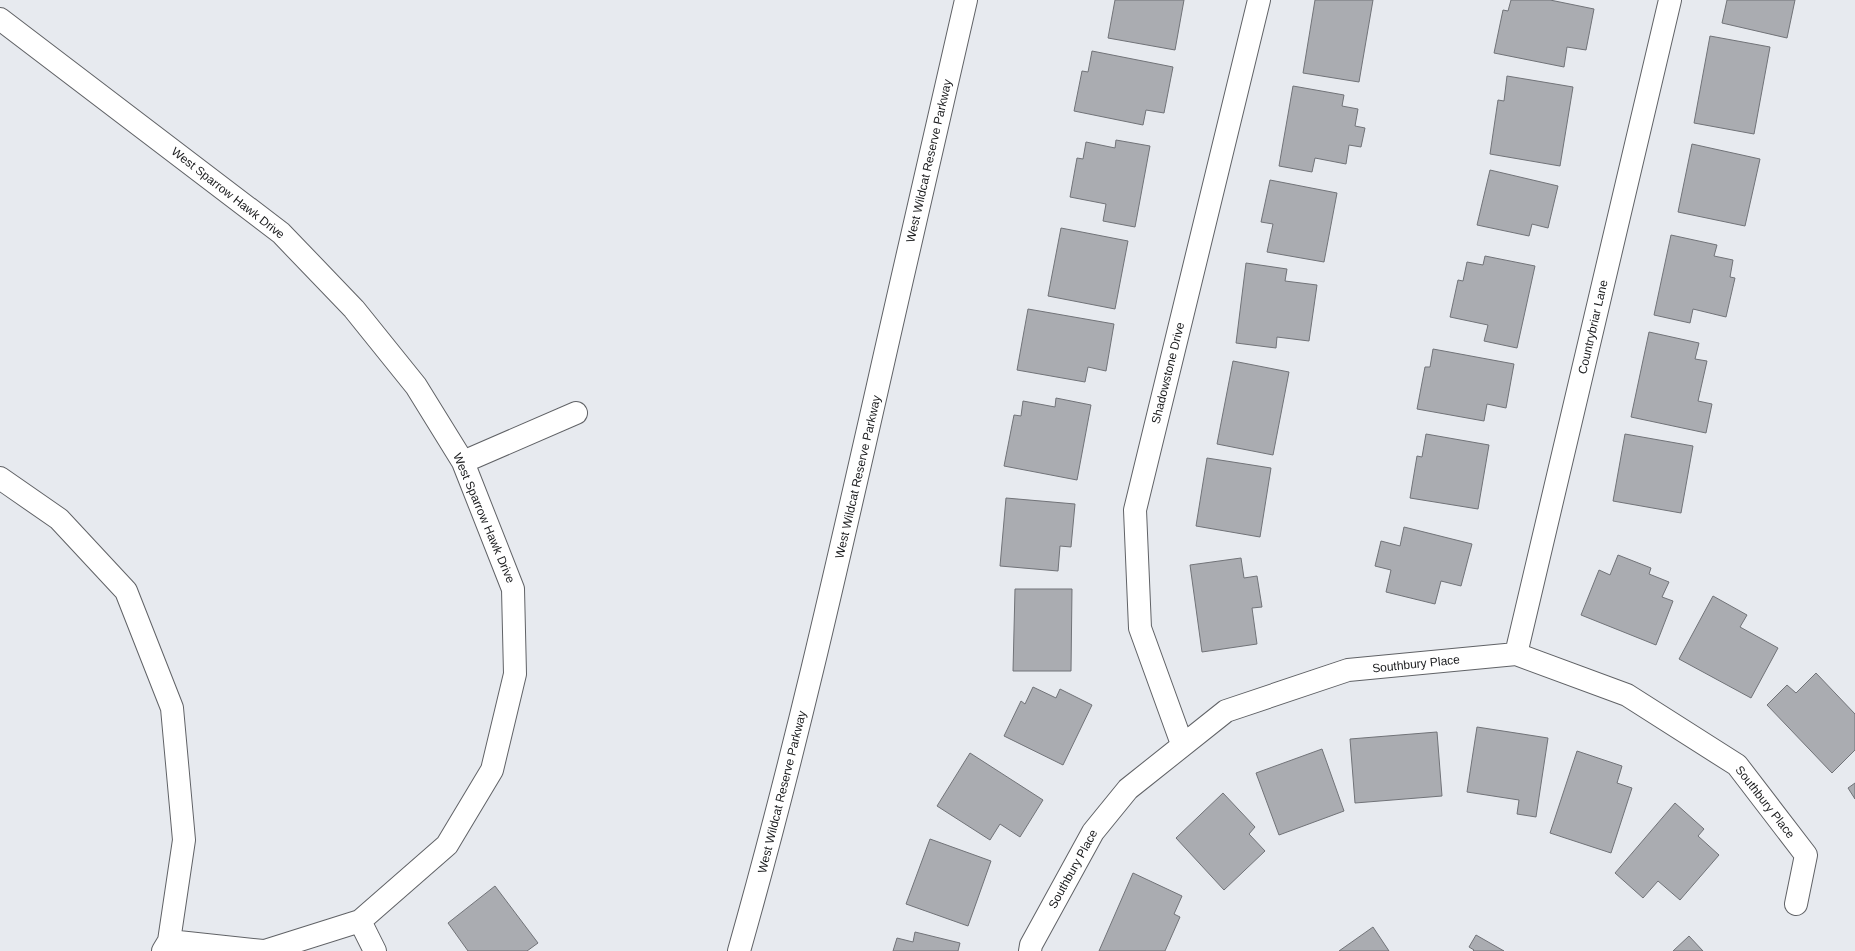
<svg xmlns="http://www.w3.org/2000/svg" width="1855" height="951" viewBox="0 0 1855 951" font-family="Arial,sans-serif">
	<style>
		.building { fill: #aaacb1; stroke: #717378 }
		.lines { fill: none; stroke-linecap: round; stroke-linejoin: round }
		.minor-casing { stroke: #606266; stroke-width: 24 }
		.secondary-casing { stroke: #606266; stroke-width: 24 }
		.minor { stroke: #fff; stroke-width: 22 }
		.secondary { stroke: #fff; stroke-width: 22 }
		.labels { text-anchor: middle; stroke-width: 3; stroke-linejoin: round; paint-order: stroke }
		.street-label { font-size: 12px; fill: #1a1b1d; stroke: #fff }
	</style>
	<rect width="100%" height="100%" fill="#e7eaef"/>
	<path class="building" d="M1115 0H1184L1175 50 1108 38Z
		M1315 0H1373L1359 82 1303 73Z
		M1511 0H1550L1594 9 1586 50 1567 47 1564 67 1494 53 1503 10 1508 11Z
		M1727 0H1795L1787 38 1722 23Z
		M1710 36 1770 47 1754 134 1694 123Z
		M1092 51 1173 67 1164 113 1146 110 1143 125 1074 111 1082 71 1088 72Z
		M1507 76 1573 87 1560 166 1490 154 1498 100 1504 101Z
		M1293 86 1344 95 1342 106 1358 109 1355 126 1365 128 1361 147 1349 145 1346 164 1315 158 1312 172 1279 166Z
		M1116 140 1150 146 1135 227 1103 221 1106 204 1070 197 1077 158 1083 159 1086 142 1115 148Z
		M1692 144 1760 159 1745 226 1678 212Z
		M1490 170 1558 186 1548 228 1532 224 1529 236 1477 225Z
		M1270 180 1337 193 1324 262 1267 252 1273 224 1261 222Z
		M1061 228 1128 241 1115 309 1048 296Z
		M1671 235 1717 245 1714 256 1733 260 1730 277 1735 278 1726 317 1693 309 1690 323 1654 315Z
		M1485 256 1535 266 1517 348 1484 341 1488 325 1450 317 1458 280 1463 281 1467 262 1483 265Z
		M1246 263 1287 269 1285 281 1317 285 1309 341 1277 337 1276 348 1236 343Z
		M1028 309 1114 324 1106 371 1088 367 1085 382 1017 370Z
		M1649 332 1699 343 1695 359 1707 361 1698 401 1712 404 1706 433 1631 417Z
		M1433 349 1514 364 1506 408 1487 404 1484 421 1417 409 1425 367H1430Z
		M1233 361 1289 372 1273 455 1217 444Z
		M1056 398 1091 405 1077 480 1004 466 1014 415 1021 416 1023 401 1055 407Z
		M1426 434 1489 445 1478 509 1410 498 1417 456 1422 457Z
		M1625 434 1693 446 1681 513 1613 501Z
		M1207 458 1271 468 1260 537 1196 526Z
		M1006 498 1075 504 1071 547 1060 546 1058 571 1000 566Z
		M1404 527 1472 544 1461 586 1441 581 1435 604 1386 592 1391 570 1375 566 1381 541 1400 546Z
		M1618 555 1651 568 1649 574 1669 582 1662 597 1673 601 1656 645 1581 615 1599 570 1610 575Z
		M1241 558 1244 578 1257 576 1262 607 1252 608 1257 644 1202 652 1190 565Z
		M1015 589H1072L1071 671H1013Z
		M1713 596 1747 615 1740 627 1778 648 1751 698 1679 659Z
		M1816 673 1855 714V750L1832 773 1767 705 1787 685 1796 693Z
		M1033 687 1056 698 1060 689 1092 705 1063 765 1004 736 1021 701 1025 704Z
		M1477 727 1548 738 1536 817 1517 814 1519 800 1467 792Z
		M1437 732 1442 796 1355 803 1350 739Z
		M1322 749 1344 811 1279 835 1256 773Z
		M1577 751 1622 766 1617 783 1632 788 1611 853 1550 833Z
		M970 753 1043 800 1020 837 1000 824 990 840 937 806Z
		M1855 783V799L1848 788Z
		M1223 793 1255 827 1249 834 1265 851 1224 890 1176 838Z
		M1675 803 1704 829 1698 836 1719 855 1680 900 1658 881 1643 898 1615 873Z
		M930 839 991 861 968 926 906 904Z
		M1133 873 1182 896 1174 914 1180 917 1165 951H1099Z
		M495 886 538 943 527 951H468L448 923Z
		M1373 927 1389 951H1339Z
		M915 932 960 943 958 951H893L897 938 913 942Z
		M1476 935 1504 951H1473L1474 950 1469 947Z
		M1689 936 1703 951H1673Z"/>
	<g class="lines">
		<g class="minor-casing">
			<path id="minor" d="M0 19 281 233 354 309 416 386 463 462 513 589 515 674 492 770 447 845 360 921 265 951
				M463 462 576 413
				M0 478 59 519 126 591 172 708 184 840 169 941 163 951
				M1516 654 1670 0
				M1182 744 1140 628 1135 510 1259 0
				M360 921 375 951
				M169 941 263 951
				M1030 951 1031 945 1093 832 1128 789 1226 711 1348 670 1516 654 1627 695 1737 765 1806 855 1796 904"/>
		</g>
		<g class="secondary-casing">
			<path id="secondary" d="M739 951C805 719 855 484 909 249 928 166 947 83 966 0"/>
		</g>
		<use href="#minor" class="minor"/>
		<use href="#secondary" class="secondary"/>
	</g>
	<g class="labels">
		<g class="street-label">
			<text transform="translate(929 161) rotate(-77)" y="4">West Wildcat Reserve Parkway</text>
			<text transform="translate(228 193) rotate(38)" y="4">West Sparrow Hawk Drive</text>
			<text transform="translate(1593 327) rotate(-77)" y="4">Countrybriar Lane</text>
			<text transform="translate(1168 373) rotate(-76)" y="4">Shadowstone Drive</text>
			<text transform="translate(858 477) rotate(-77)" y="4">West Wildcat Reserve Parkway</text>
			<text transform="translate(484 518) rotate(67)" y="4">West Sparrow Hawk Drive</text>
			<text transform="translate(1416 664) rotate(-6)" y="4">Southbury Place</text>
			<text transform="translate(782 792) rotate(-76)" y="4">West Wildcat Reserve Parkway</text>
			<text transform="translate(1765 802) rotate(52)" y="4">Southbury Place</text>
			<text transform="translate(1073 869) rotate(-61)" y="4">Southbury Place</text>
		</g>
	</g>
</svg>
